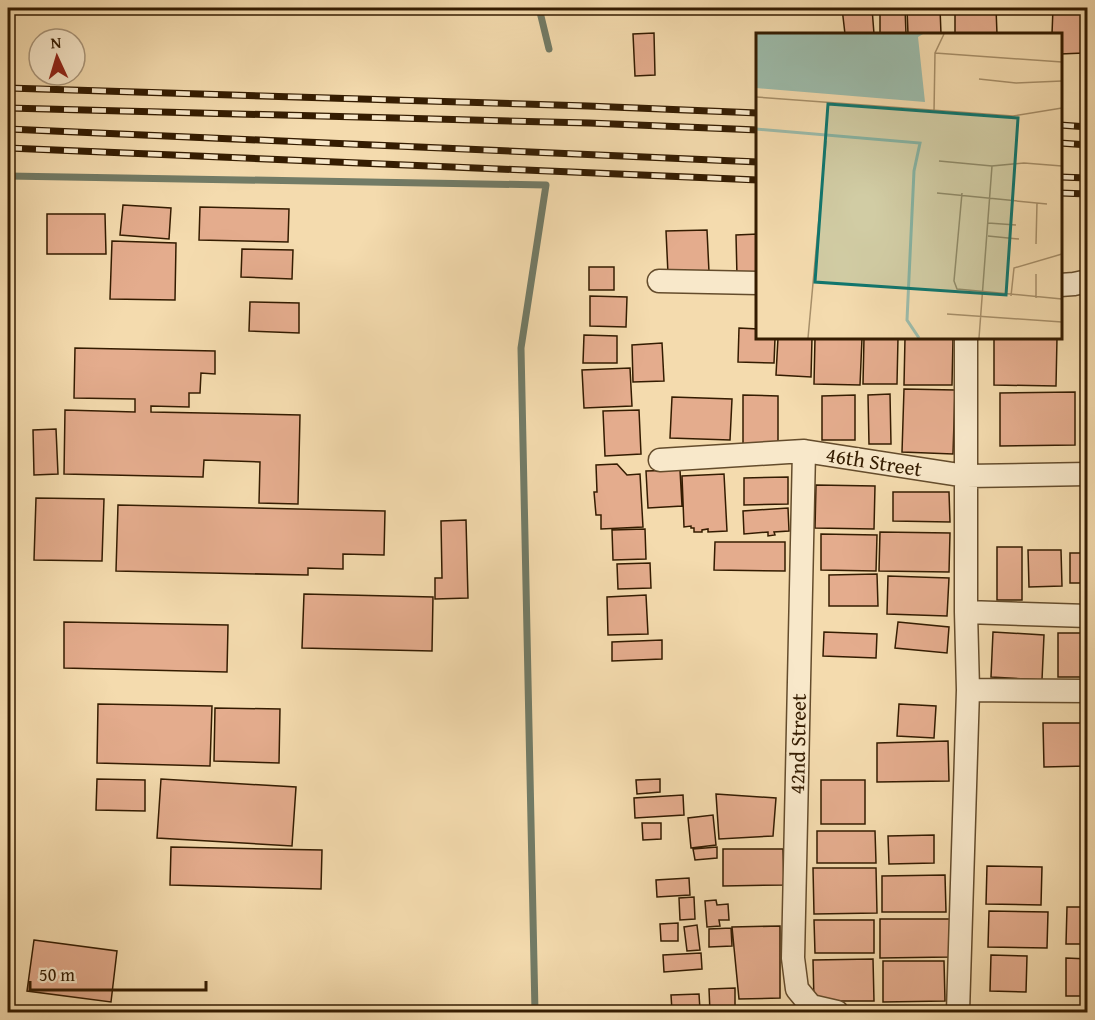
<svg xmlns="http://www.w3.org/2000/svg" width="1095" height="1020" viewBox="0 0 1095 1020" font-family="'Gentium Book Plus',serif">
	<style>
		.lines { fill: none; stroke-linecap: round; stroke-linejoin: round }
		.stream { stroke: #727b66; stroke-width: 7 }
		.building { fill: #e4ac8d; stroke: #341c01; stroke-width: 1.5 }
		.street-casing { stroke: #644c2c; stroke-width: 25 }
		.street { stroke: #f8e8ca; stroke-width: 22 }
		.rail-casing { stroke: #341c01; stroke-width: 7 }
		.rail { stroke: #f8e8ca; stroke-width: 4.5; stroke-dasharray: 14; stroke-linecap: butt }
		.labels { text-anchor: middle; stroke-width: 4.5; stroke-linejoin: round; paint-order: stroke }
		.street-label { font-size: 21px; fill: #341c01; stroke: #f8e8ca }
		.inset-river { fill: none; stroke: #9cbbaa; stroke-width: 3 }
		.inset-road { fill: none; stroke: #a78f69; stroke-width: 1.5 }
		.view { fill: #0f766e; fill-opacity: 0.15; stroke: #0f766e; stroke-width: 3 }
		.inset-edge { fill: none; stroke: #341c01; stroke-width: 3 }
	</style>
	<rect width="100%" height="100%" fill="#f4dbae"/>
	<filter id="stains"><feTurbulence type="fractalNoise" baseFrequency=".00333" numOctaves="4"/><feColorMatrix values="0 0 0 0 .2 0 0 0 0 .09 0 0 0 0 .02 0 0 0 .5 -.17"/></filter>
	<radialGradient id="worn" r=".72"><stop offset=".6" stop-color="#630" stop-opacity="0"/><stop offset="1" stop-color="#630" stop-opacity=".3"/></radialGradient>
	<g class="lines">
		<path class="stream" d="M539 8 549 49
			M8 176 546 185 521 348 535 1012"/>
	</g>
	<path class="building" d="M842 8H872L874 34H845Z
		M880 8H905L906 34H880Z
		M907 8H940L941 34H908Z
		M955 8H996L997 34H955Z
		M1053 8H1085L1086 10 1084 53 1060 54V34H1052Z
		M654 33 655 75 635 76 633 34Z
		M123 205 171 208 169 239 120 235Z
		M200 207 289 209 288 242 199 240Z
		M47 214H105L106 254H47Z
		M707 230 709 272 668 274 666 231Z
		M758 234V276L737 277 736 235Z
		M112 241 176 243 175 300 110 299Z
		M242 249 293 250 292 279 241 277Z
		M589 267H614V290H589Z
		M590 296 627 297 626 327 590 326Z
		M250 302 299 303V333L249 331Z
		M739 328 758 329V338H775L774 363 738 362Z
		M584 335 617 336V363H583Z
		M778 338H812L811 377 776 375Z
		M815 338H862L860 385 814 384Z
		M864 338H898L897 384H863Z
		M905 338H953L952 385H904Z
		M994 338H1057L1056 386 994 385Z
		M662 343 664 381 633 382 632 345Z
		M75 348 215 351V374L201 373 200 393H189V407L151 406V412L300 415 298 504 259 503 260 462 204 460 203 477 64 474 65 410 135 412V399L74 398Z
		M630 368 632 406 584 408 582 370Z
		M904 389 955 390 953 454 902 452Z
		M1075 392V445L1000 446V393Z
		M890 394 891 444H869L868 395Z
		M743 395 778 396V449L743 448Z
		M855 395V440H822V396Z
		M672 397 732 399 730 440 670 438Z
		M639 410 641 454 605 456 603 411Z
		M56 429 58 474 34 475 33 430Z
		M617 464 627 475 640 474 643 527 601 529V515H596L594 492H597L596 465Z
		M680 470 682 506 648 508 646 471Z
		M724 474 727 531 708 532V529L702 530V532H694V528H691V526L684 527 682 476Z
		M788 477V504L744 505V478Z
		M816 485 875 486 874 529 815 528Z
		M893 492H949L950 522 893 521Z
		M36 498 104 499 102 561 34 560Z
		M118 505 385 511 384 555 343 554V569L308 568V575L116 571Z
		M788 508 789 531 774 532 775 535 768 536V532L744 534 743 511Z
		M466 520 468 598 435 599V578H442L441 521Z
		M645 529 646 559 613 560 612 530Z
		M880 532 950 533 949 572 879 571Z
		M821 534 877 535 876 571 821 570Z
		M715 542H785V571L714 570Z
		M997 547H1022V600H997Z
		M1028 550H1061L1062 586 1029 587Z
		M1070 553H1088V583H1070Z
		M650 563 651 588 618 589 617 564Z
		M877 574 878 606H829V575Z
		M888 576 949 578 947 616 887 614Z
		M304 594 433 597 432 651 302 648Z
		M646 595 648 634 608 635 607 597Z
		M64 622 228 625 227 672 64 668Z
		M898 622 949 627 947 653 895 648Z
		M824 632 877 634 876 658 823 656Z
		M993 632 1044 635 1042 680 991 677Z
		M1058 633H1084V677H1058Z
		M662 640V659L612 661V642Z
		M98 704 212 706 210 766 97 763Z
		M899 704 936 706 934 738 897 736Z
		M215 708 280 709 279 763 214 761Z
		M1043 723H1086L1087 766 1044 767Z
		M948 741 949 781 877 782V743Z
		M97 779 145 780V811L96 810Z
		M161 779 296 787 292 846 157 838Z
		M660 779V792L637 794 636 780Z
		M821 780H865V824H821Z
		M716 794 776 798 773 836 719 839Z
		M683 795 684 815 635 818 634 798Z
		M713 815 716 845 691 848 688 818Z
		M642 823H661V839L643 840Z
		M817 831H875L876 863H817Z
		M934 835V863L889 864 888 836Z
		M171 847 322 850 321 889 170 885Z
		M717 847V858L695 860 693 849Z
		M723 849H783L784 885 723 886Z
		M987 866 1042 867 1041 905 986 904Z
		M813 868H876L877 913 814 914Z
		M945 875 946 912H882V876Z
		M689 878 690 895 657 897 656 880Z
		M694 897 695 919 680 920 679 898Z
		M716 900 717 905 728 904 729 920H719L720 926 707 927 705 901Z
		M1067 907H1088V944H1066Z
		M989 911 1048 912 1047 948 988 947Z
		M880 919H950V957L880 958Z
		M814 920H874V953H815Z
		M678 923V941H661L660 924Z
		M697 925 700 950 687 951 684 927Z
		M780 926V998L739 999 732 927Z
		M731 928 732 946 709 947V929Z
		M34 940 117 951 111 1002 27 991Z
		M701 953 702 969 664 972 663 955Z
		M991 955 1027 956 1026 992 990 991Z
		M1066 958 1088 959V996H1066Z
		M873 959 874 1001H814L813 960Z
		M883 961H944L945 1001 883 1002Z
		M735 988V1012H710L709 989Z
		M699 994 700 1010 672 1011 671 995Z
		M26 1009 53 1012H25Z"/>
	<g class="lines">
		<g class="street-casing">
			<path id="street" d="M659 281 758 283
				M1060 285 1074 284 1088 281
				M804 451 793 958 797 989 811 1006 837 1012
				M660 460 804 451 966 476 1088 474
				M966 612 1088 616
				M968 690 1088 691
				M958 1012 968 690 966 612V338"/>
		</g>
		<use href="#street" class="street"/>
		<g class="rail-casing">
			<path id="rail" d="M8 88 588 106 758 113
				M8 108 589 123 758 130
				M1060 125 1088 127
				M8 129 758 162
				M1060 143 1088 145
				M8 148 758 180
				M1060 177 1088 178
				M1060 193 1088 194"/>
		</g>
		<use href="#rail" class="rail"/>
	</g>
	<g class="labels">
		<g class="street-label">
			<text transform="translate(874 462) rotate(9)" y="7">46th Street</text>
			<text transform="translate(798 744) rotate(-89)" y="7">42nd Street</text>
		</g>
	</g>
	<g transform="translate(756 33)">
		<rect width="306" height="306" fill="#f4dbae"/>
		<path d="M0 1H167L162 4 169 69 0 55Z" fill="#9cbbaa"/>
		<path class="inset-river" d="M0 96 164 110 158 138 151 287 163 305"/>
		<path class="inset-road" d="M179 20 306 29M223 46 260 50 306 48M0 64 257 83 306 75M178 79 179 20 188 1M183 128 236 133M181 160 291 171M206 160 198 248 201 256 306 266M232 190 260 192M232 203 263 206M280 211 281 170M280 241V265M255 263 258 235 306 221M191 281 306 289M52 305 70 108M223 305 236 133 268 130 306 133"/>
		<path class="view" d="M72 71 262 85 250 262 59 249Z"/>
		<rect width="306" height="306" class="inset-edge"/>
	</g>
	<rect width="1095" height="1020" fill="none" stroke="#f4dbae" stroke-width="30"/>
	<rect x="9" y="9" width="1077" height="1002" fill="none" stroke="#341c01" stroke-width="3"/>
	<rect x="15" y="15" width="1065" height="990" fill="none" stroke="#341c01" stroke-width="1.5"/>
	<g transform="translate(57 57) rotate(356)"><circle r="28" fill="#f8e8ca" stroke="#aa967a" stroke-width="1.5"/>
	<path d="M0-4.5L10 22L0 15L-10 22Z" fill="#8f2418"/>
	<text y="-9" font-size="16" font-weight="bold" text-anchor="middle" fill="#341c01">N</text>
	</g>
	<path d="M30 981v9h176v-9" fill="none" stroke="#341c01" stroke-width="3"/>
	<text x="39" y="981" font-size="18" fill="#341c01" stroke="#f8e8ca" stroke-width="4.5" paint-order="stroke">50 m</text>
	<rect width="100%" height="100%" filter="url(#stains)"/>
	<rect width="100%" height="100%" fill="url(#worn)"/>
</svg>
